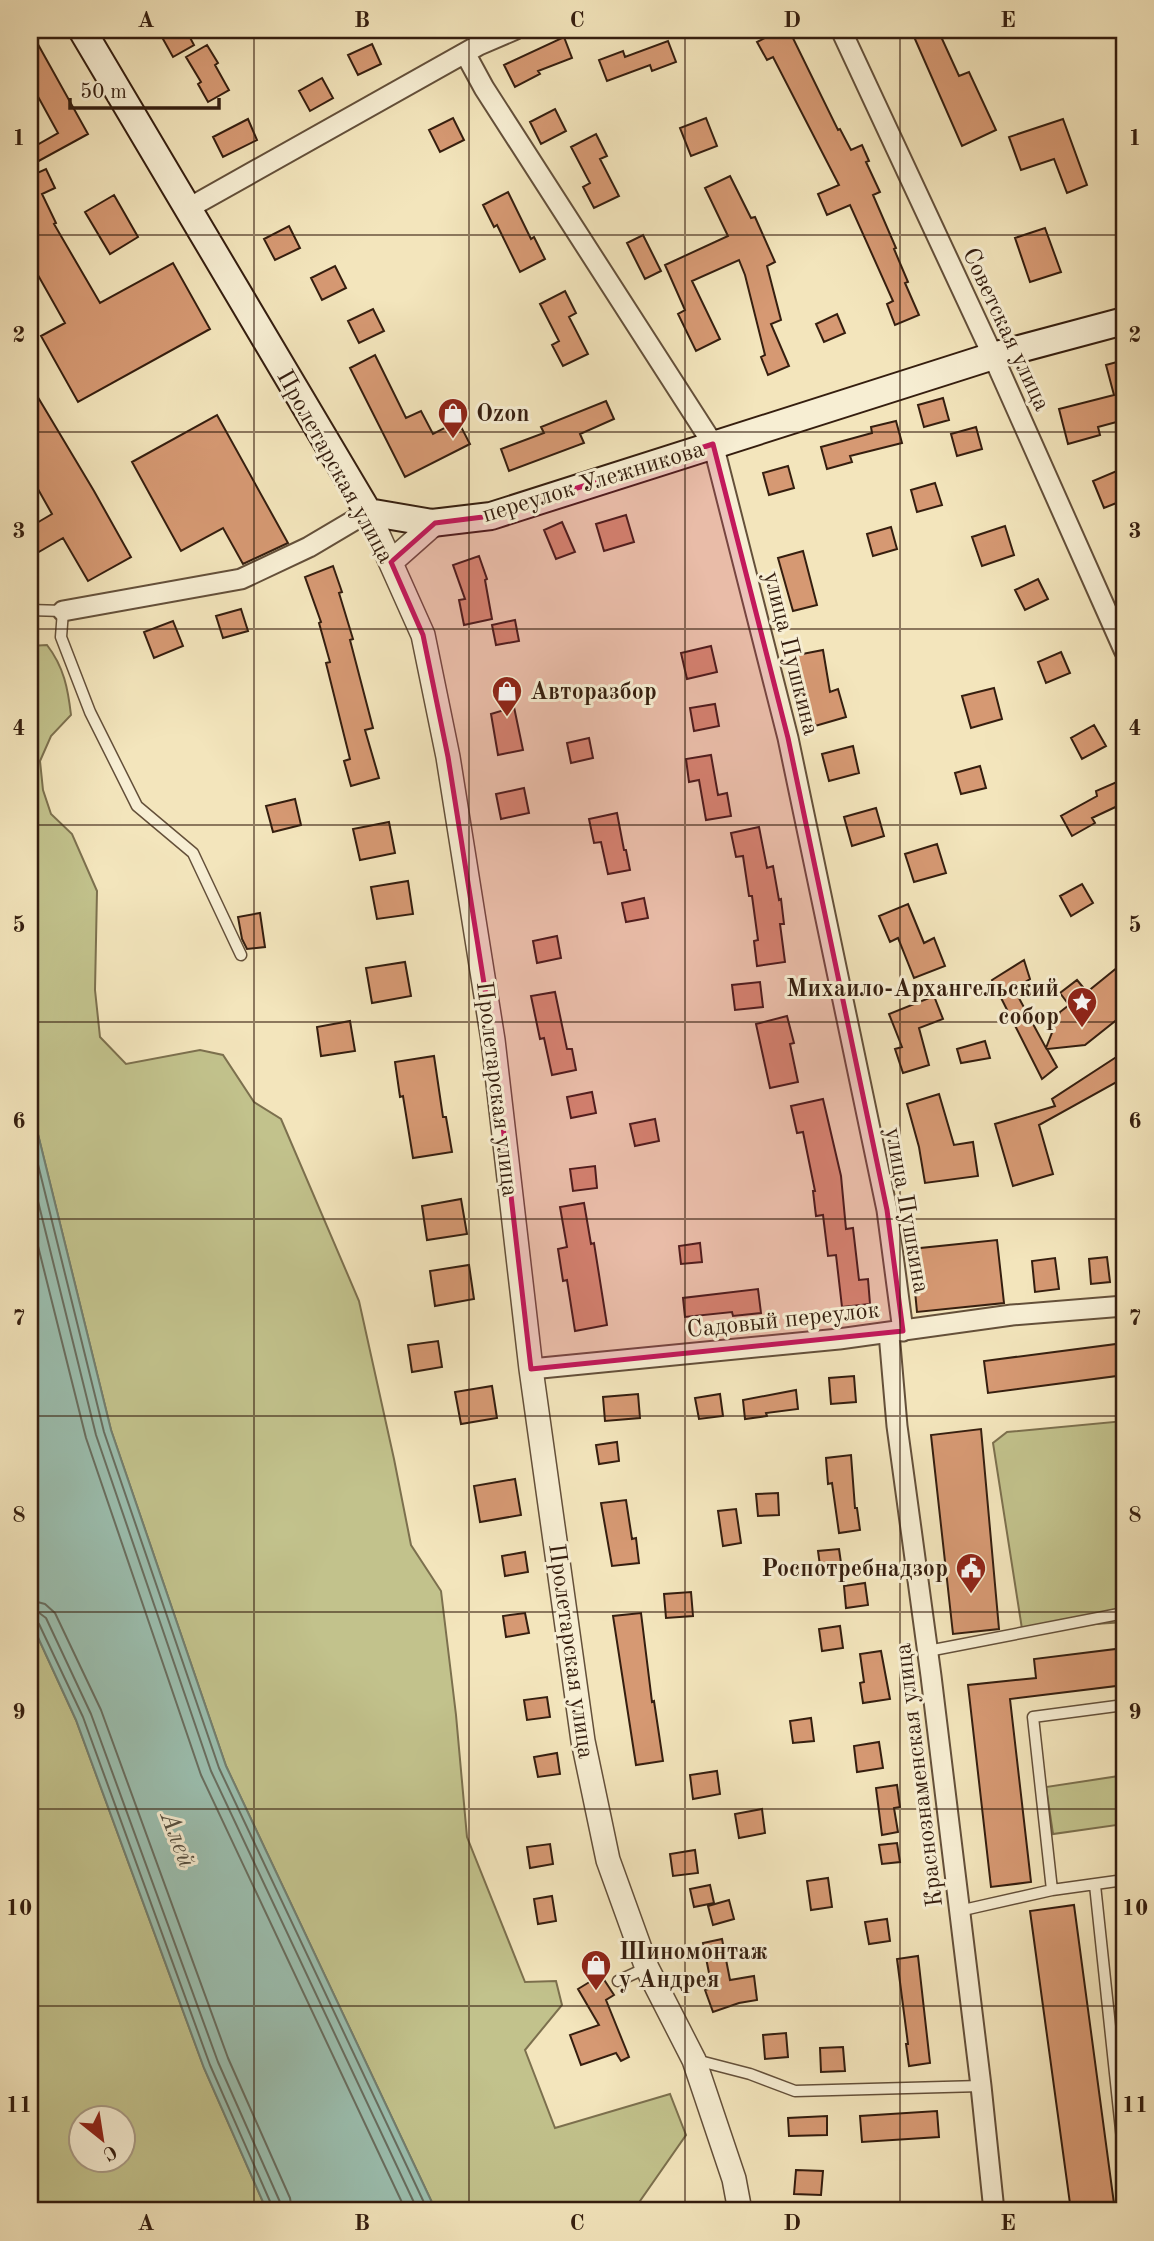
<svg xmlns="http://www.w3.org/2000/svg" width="1154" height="2241" viewBox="0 0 1154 2241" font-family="'Old Standard TT',serif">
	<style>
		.green { fill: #c2c28c; stroke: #7c704e; stroke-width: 2; fill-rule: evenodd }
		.water { fill: #9bbfb0; stroke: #727f70; stroke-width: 2 }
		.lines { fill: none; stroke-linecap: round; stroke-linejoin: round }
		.shore { stroke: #686e60; stroke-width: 2 }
		.building { fill: #d69973; stroke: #351e0f; stroke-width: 2 }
		.service-casing { stroke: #64503a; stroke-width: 13 }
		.minor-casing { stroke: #64503a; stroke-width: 23 }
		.tertiary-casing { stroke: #64503a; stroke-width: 26 }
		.secondary-casing { stroke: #351e0f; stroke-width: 30 }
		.service { stroke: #f7eed3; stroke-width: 10 }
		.minor { stroke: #f7eed3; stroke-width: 19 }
		.tertiary { stroke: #f7eed3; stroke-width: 23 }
		.secondary { stroke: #f7eed3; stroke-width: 26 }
		.marked { fill: #c2185b; fill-opacity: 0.2; stroke: #c2185b; stroke-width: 5; stroke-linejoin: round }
		.grid { fill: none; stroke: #351e0f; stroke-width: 2; stroke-opacity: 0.55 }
		.labels { text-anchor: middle; stroke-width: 6; stroke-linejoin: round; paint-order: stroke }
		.street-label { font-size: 24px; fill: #351e0f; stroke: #f7eed3 }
		.poi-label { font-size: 24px; font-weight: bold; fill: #351e0f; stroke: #f7eed3; text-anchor: start }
		.water-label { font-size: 26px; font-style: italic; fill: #544e3f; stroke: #f7eed3 }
		.neatline { fill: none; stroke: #351e0f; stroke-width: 2.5 }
		.grid-label { font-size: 23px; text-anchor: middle; font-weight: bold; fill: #351e0f }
	</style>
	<rect width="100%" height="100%" fill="#f3e5bc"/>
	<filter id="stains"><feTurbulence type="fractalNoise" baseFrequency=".00286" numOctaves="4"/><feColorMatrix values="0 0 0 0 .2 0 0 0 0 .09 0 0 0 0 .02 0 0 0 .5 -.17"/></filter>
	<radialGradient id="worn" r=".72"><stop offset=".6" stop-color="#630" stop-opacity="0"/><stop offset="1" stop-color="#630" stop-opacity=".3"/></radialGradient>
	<path class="green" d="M47 645C64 667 68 689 71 715L51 736 40 761 43 790 51 814 72 834 97 891 95 990 100 1037 126 1064 200 1050 223 1055 254 1102 281 1119 359 1301 394 1459 411 1545 441 1591 456 1715 467 1837 525 1982 556 1981 562 2005 525 2050 555 2128 670 2094 686 2135 633 2211H436L226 1766 111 1430 30 1102V646Z
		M1124 1421V1622L1022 1629 993 1443 1007 1432Z
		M30 1620 76 1720 204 2068 267 2211H30ZM80 2118H122V2160H80Z
		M1119 1776 1124 1824 1053 1834 1046 1787Z"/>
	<path class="water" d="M30 1102 111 1430 226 1766 436 2211H267L204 2068 76 1720 30 1620Z"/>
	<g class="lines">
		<path class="shore" d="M30 1132 104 1432 219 1768 428 2211
			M30 1169 96 1435 211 1771 418 2211
			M30 1214 86 1438 201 1775 406 2211
			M30 1600 45 1604 55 1613 101 1710 228 2058 290 2198 292 2211
			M30 1611 38 1612 46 1618 91 1714 218 2062 280 2202 282 2211
			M30 1620H35L39 1624 83 1717 210 2065 272 2206 273 2211"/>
	</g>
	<path class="building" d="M30 30 88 134 35 163 30 149 58 133 30 82Z
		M158 30H186L194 45 173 57Z
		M781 30H789L838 130 840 129 851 150 862 145 869 161 866 162 880 192 873 195 896 248 894 249 908 282 905 283 919 315 895 325 887 304 893 301 850 205 827 215 818 194 839 185 773 57 767 60 757 42Z
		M911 30H938L959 76 969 72 996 130 962 146Z
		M564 37 572 58 538 71 540 74 515 87 504 65Z
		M668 41 676 62 652 71 650 65 607 81 599 60 623 51 625 57Z
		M372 44 381 64 358 75 348 55Z
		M207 45 218 63 215 65 229 90 208 102 198 84 201 82 186 57Z
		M322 78 333 98 310 111 299 91Z
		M555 109 566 131 541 144 530 122Z
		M453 118 464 140 440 152 429 130Z
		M706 118 717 146 691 156 680 128Z
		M248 119 257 140 223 157 213 137Z
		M1063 119 1087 185 1067 193 1054 159 1021 170 1009 137Z
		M596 134 607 156 600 159 619 196 594 208 583 187 590 183 571 147Z
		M30 167 33 175 46 169 55 188 42 194 56 223 54 224 100 303 173 263 210 329 78 402 41 336 65 323 30 261Z
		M730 176 751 218 755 217 775 262 767 266 781 320 771 324 789 366 768 375 761 357 765 355 745 275 739 260 692 281 720 339 696 351 678 314 685 310 665 265 728 236 705 188Z
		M508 192 531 239 534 237 545 259 520 272 497 225 494 227 483 205Z
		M114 195 138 237 110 254 85 212Z
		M289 226 300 248 275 260 264 239Z
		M1045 228 1061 272 1030 282 1015 238Z
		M643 235 661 271 645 279 627 243Z
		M335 266 346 288 322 300 311 278Z
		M565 291 576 313 569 317 588 354 563 366 552 345 559 341 540 304Z
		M373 309 384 331 359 343 348 321Z
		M837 314 845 333 824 342 816 324Z
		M375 355 406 418 421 411 433 434 458 421 470 444 405 477 350 368Z
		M1124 360V420L1098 427 1100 435 1068 444 1059 409 1114 395 1106 365Z
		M30 384 94 491 131 557 88 581 63 538 30 557V527L52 514 30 475Z
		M943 398 949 420 924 427 918 405Z
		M606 401 614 419 580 434 584 443 509 471 501 449 544 433 541 427Z
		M217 415 288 543 243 564 223 528 181 551 132 462Z
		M896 421 902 443 850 456 852 462 827 469 821 447 872 433 871 427Z
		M976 427 982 449 957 456 951 434Z
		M788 466 794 488 769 495 763 473Z
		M1119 470 1124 484V500L1104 508 1093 481Z
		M935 483 942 505 917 512 911 490Z
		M626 515 634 542 604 551 596 524Z
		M562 522 575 552 556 559 544 530Z
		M1005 526 1014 555 982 566 972 537Z
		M891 527 897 549 873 556 867 534Z
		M803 551 817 605 793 611 778 558Z
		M479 556 487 579 485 580 492 619 464 625 459 600 465 599 453 565Z
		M333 566 342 592 339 593 353 639 350 640 373 728 365 730 379 778 351 786 344 761 350 759 326 663 330 662 319 623 321 622 305 577Z
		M1038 579 1048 599 1025 610 1015 590Z
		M241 609 248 631 223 638 216 616Z
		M515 620 519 641 496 645 492 625Z
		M173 621 183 646 154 658 144 632Z
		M711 646 717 672 687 679 681 653Z
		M823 650 830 692 838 689 846 717 815 726 803 687 797 655Z
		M1061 652 1070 673 1046 683 1038 662Z
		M994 688 1002 719 971 728 962 696Z
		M715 704 719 726 694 731 690 708Z
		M514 707 523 750 498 755 491 714Z
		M1094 725 1106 746 1082 759 1071 738Z
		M589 738 593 758 571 763 567 743Z
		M853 746 859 773 829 781 822 754Z
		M711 755 718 795 727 793 731 816 706 820 699 780 689 782 686 759Z
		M980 766 986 788 961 794 955 773Z
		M1119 781 1124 793V803L1092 818 1095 823 1072 836 1061 816 1097 796 1096 791Z
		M524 788 529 813 501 819 496 794Z
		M295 799 301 825 273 832 266 806Z
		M876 808 884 836 852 846 844 817Z
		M617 813 624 850H626L630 870 608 874 601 842 594 843 589 819Z
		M389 822 395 853 360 860 353 829Z
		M759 827 767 868 773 866 779 900 781 899 784 924H780L785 962 757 966 754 941 758 940 752 896H749L743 856 736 857 731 833Z
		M937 844 946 873 914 882 905 854Z
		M408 881 413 914 377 919 371 887Z
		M1082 884 1093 903 1071 916 1060 896Z
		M644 898 648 918 626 922 622 903Z
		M908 904 924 943 934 938 945 966 914 978 898 938 890 942 879 916Z
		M260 913 265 947 247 949 242 939 238 917Z
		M557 936 561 958 537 963 533 941Z
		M1024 960 1030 979 1014 989 1046 1048 1060 1012 1069 1005 1060 993 1077 980 1087 992 1124 962V1014L1085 1045 1047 1049 1057 1067 1042 1079 992 980Z
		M405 962 411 996 372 1003 366 968Z
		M760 982 763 1007 735 1010 732 985Z
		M555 992 567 1049H572L576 1070 552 1075 544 1038 540 1039 531 996Z
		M934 996 943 1019 919 1028 929 1065 903 1073 895 1049 902 1047 889 1014Z
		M787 1016 794 1043 790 1044 798 1082 770 1088 756 1024Z
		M350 1021 355 1051 321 1056 317 1027Z
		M985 1041 990 1058 961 1063 957 1049Z
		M1124 1052V1078L1039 1125 1053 1174 1013 1186 995 1124 1055 1106 1052 1099Z
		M434 1056 443 1117H446L452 1152 413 1158 403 1096 400 1097 395 1062Z
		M592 1092 596 1113 571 1118 567 1097Z
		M939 1094 954 1145 973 1142 978 1176 925 1183 919 1147 907 1104Z
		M823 1099 841 1176 846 1229 853 1228 859 1280 868 1279 870 1304 842 1307 836 1255 828 1256 823 1215 816 1216 813 1191H815L803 1132 797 1133 791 1106Z
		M655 1119 659 1141 635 1146 630 1124Z
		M595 1166 597 1188 573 1191 570 1169Z
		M461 1199 467 1234 427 1240 422 1206Z
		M584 1203 591 1244 594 1243 607 1325 575 1331 567 1280 563 1281 558 1249 567 1247 560 1207Z
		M997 1240 1004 1303 917 1312 911 1249Z
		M700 1243 702 1262 681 1264 679 1246Z
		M1107 1257 1110 1282 1091 1284 1089 1259Z
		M1055 1258 1059 1289 1035 1292 1032 1261Z
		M469 1265 474 1299 435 1306 430 1271Z
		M758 1289 761 1313 733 1316 732 1312 685 1317 683 1298Z
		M438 1341 442 1367 412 1372 408 1345Z
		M1124 1343V1375L988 1393 984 1361Z
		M854 1376 856 1402 831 1404 829 1378Z
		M492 1386 497 1418 461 1424 455 1392Z
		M796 1390 798 1409 766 1413 767 1416 745 1419 743 1400Z
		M638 1394 640 1418 605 1421 603 1397Z
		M720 1394 723 1416 699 1419 695 1398Z
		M981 1429 999 1629 953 1634 931 1435Z
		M617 1442 619 1461 599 1464 596 1445Z
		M851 1455 855 1508H857L860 1530 839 1533 832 1483 828 1484 826 1458Z
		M515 1479 521 1515 480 1522 474 1486Z
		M778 1493 779 1515 758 1516 756 1494Z
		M626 1500 632 1539 636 1538 639 1563 612 1566 601 1503Z
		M736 1509 741 1543 723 1546 718 1511Z
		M839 1549 842 1570 821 1573 818 1551Z
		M525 1552 528 1572 505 1576 502 1556Z
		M865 1583 868 1605 846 1608 844 1586Z
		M691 1592 693 1616 666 1618 664 1594Z
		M525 1613 529 1633 506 1637 503 1616Z
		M641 1613 652 1702 654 1701 663 1761 636 1765 613 1616Z
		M840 1626 843 1648 822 1651 819 1629Z
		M1124 1648V1685L1010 1699 1031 1882 991 1887 968 1685 1036 1678 1034 1659Z
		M881 1651 890 1699 863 1703 860 1683 864 1682 860 1654Z
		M547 1697 550 1717 527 1720 524 1700Z
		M811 1718 814 1741 793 1743 790 1721Z
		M879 1742 883 1768 857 1772 854 1746Z
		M557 1753 560 1774 538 1777 534 1757Z
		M717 1771 720 1794 693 1799 690 1775Z
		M897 1785 900 1807 894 1808 898 1832 882 1835 876 1788Z
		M762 1809 765 1833 739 1838 735 1814Z
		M897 1843 900 1862 882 1864 879 1845Z
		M550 1844 553 1864 530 1868 527 1847Z
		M695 1850 698 1873 673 1876 670 1854Z
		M828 1878 832 1907 811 1910 807 1881Z
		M710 1885 714 1903 694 1907 690 1889Z
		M552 1896 556 1921 538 1924 534 1899Z
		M729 1900 734 1919 713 1925 708 1906Z
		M1074 1905 1115 2211H1071L1030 1911Z
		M887 1919 890 1941 869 1944 865 1922Z
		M722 1939 730 1980 754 1976 757 2000 739 2003 713 2012 705 1990 712 1988 703 1943Z
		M918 1956 930 2063 909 2066 906 2044H908L897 1959Z
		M601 1975 614 1995 606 2000 629 2057 621 2061 616 2053 581 2065 570 2035 599 2025 578 1989Z
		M786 2033 788 2057 765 2059 763 2035Z
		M843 2047 845 2071 821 2072 820 2048Z
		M937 2111 939 2137 862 2142 860 2116Z
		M827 2116V2135L789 2136 788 2118Z
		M796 2170 823 2171 821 2195 794 2194Z"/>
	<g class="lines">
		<g class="service-casing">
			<path id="service" d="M30 610 63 611 61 637 90 712 137 806 193 853 241 955
				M928 1651 1124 1613
				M1095 1885 1124 2158
				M1052 1890 1033 1717 1124 1705
				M959 1911 1052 1890 1124 1880
				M618 1981 646 1968
				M696 2060 750 2074 795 2091 981 2086"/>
		</g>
		<g class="minor-casing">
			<path id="minor" d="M841 30 993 356 1124 650
				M465 53 484 88 713 444 788 738 887 1210 903 1331
				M187 209 479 45 514 30
				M63 611 241 579 309 547 368 512
				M889 1333 897 1426 931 1676 981 2086 994 2211
				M531 1369 839 1339 1012 1315 1124 1306"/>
		</g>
		<g class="tertiary-casing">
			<path id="tertiary" d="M368 512 423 635 448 757 493 1040 531 1369 583 1741 608 1860 647 1968 694 2060 734 2179 740 2211
				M391 562 435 523"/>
		</g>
		<g class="secondary-casing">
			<path id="secondary" d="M82 30 368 512 432 523 491 516 993 356 1124 321"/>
		</g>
		<use href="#service" class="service"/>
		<use href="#minor" class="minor"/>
		<use href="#tertiary" class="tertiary"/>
		<use href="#secondary" class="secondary"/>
	</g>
	<path class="marked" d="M713 444 788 738 887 1210 903 1331 531 1369 493 1040 448 757 423 635 391 562 435 523 491 516Z"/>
	<path class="grid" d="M254 30V2211M469 30V2211M685 30V2211M900 30V2211M30 235H1124M30 432H1124M30 629H1124M30 825H1124M30 1022H1124M30 1219H1124M30 1416H1124M30 1612H1124M30 1809H1124M30 2006H1124"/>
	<defs>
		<g id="shop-pin" transform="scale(1.575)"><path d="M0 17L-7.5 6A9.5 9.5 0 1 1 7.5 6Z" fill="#8f2418" stroke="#f7eed3"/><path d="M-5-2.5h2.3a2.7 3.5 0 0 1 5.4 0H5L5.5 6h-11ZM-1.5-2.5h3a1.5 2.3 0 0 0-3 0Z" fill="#fff"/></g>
		<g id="sight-pin" transform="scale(1.575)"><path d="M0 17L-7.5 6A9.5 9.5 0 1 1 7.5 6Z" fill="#8f2418" stroke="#f7eed3"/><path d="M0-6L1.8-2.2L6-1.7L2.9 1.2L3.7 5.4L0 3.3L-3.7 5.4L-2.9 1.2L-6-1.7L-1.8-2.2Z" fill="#fff"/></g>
		<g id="civic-pin" transform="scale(1.575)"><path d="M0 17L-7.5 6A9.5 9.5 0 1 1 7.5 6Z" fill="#8f2418" stroke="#f7eed3"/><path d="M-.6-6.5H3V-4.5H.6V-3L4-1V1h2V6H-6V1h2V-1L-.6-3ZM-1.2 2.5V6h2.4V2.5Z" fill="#fff"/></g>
	</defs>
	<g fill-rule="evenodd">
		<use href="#shop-pin" x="453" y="413"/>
		<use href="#shop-pin" x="507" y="691"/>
		<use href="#sight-pin" x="1082" y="1002"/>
		<use href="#civic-pin" x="971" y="1568"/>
		<use href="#shop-pin" x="596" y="1965"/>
	</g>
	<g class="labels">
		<g class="street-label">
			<text transform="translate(1007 329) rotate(65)" y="8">Советская улица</text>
			<text transform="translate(336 466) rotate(61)" y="8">Пролетарская улица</text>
			<text transform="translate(593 481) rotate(-17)" y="8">переулок Улежникова</text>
			<text transform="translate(792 653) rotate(76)" y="8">улица Пушкина</text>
			<text transform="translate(498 1089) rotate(83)" y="8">Пролетарская улица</text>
			<text transform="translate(908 1210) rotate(80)" y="8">улица Пушкина</text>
			<text transform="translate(783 1319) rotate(-6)" y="8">Садовый переулок</text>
			<text transform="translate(572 1651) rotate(82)" y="8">Пролетарская улица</text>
			<text transform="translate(918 1775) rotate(-97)" y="8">Краснознаменская улица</text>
		</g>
		<g class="poi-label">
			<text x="476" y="421">Ozon</text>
			<text x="530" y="699">Авторазбор</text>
			<text x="1059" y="996" text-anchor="end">Михаило-Архангельский<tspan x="1059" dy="28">собор</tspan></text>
			<text x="948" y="1576" text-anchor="end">Роспотребнадзор</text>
			<text x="619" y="1959">Шиномонтаж<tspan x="619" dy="28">у Андрея</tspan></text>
		</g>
		<g class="water-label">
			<text transform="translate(179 1839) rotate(69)" y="9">Алей</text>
		</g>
	</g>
	<rect width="1154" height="2241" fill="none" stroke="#f3e5bc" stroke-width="77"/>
	<g transform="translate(102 2139) rotate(150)"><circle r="33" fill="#f7eed3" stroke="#a99b85" stroke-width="2"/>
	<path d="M0-5L12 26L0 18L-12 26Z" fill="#8f2418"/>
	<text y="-10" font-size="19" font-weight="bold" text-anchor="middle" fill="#351e0f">С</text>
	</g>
	<path d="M70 98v10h149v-10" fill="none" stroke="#351e0f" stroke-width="3.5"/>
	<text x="80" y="98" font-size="21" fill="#351e0f" stroke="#f7eed3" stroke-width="5" paint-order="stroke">50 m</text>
	<rect x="38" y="38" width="1078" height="2164" class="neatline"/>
	<g class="grid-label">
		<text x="146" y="27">A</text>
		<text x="362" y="27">B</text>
		<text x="577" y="27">C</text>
		<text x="792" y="27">D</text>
		<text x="1008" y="27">E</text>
		<text x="19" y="145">1</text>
		<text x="1135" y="145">1</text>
		<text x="19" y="342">2</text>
		<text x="1135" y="342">2</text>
		<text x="19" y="538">3</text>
		<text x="1135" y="538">3</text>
		<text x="19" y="735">4</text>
		<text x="1135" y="735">4</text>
		<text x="19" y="932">5</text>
		<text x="1135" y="932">5</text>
		<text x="19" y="1128">6</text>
		<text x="1135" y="1128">6</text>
		<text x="19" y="1325">7</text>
		<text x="1135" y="1325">7</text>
		<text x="19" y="1522">8</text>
		<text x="1135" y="1522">8</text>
		<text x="19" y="1719">9</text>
		<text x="1135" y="1719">9</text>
		<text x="19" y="1915">10</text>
		<text x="1135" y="1915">10</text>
		<text x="19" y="2112">11</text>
		<text x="1135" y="2112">11</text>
		<text x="146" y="2230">A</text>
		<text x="362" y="2230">B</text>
		<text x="577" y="2230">C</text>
		<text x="792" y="2230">D</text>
		<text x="1008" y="2230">E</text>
	</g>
	<rect width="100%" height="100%" filter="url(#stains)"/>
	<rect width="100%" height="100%" fill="url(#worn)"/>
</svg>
